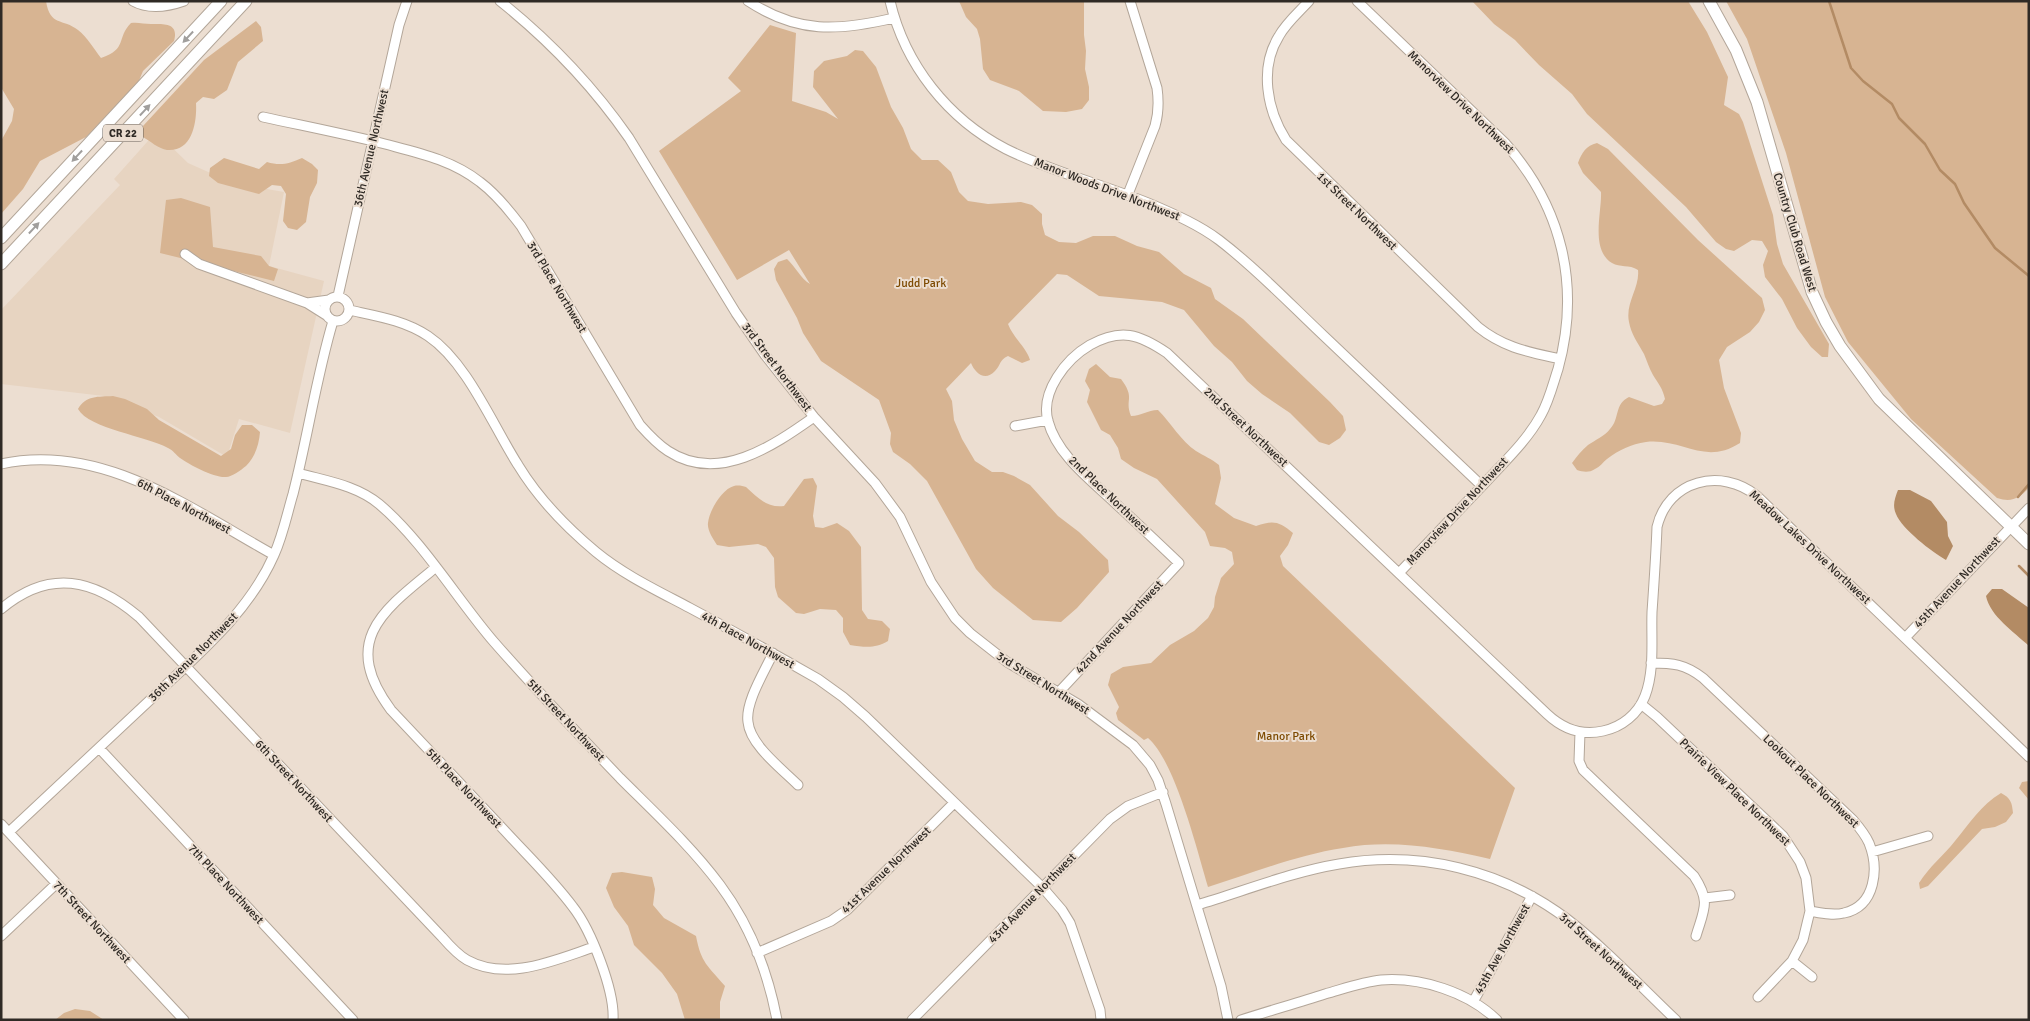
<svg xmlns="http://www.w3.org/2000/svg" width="2030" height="1021" viewBox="0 0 2030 1021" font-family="Signika,sans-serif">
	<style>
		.built { fill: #e7d4c1 }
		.green { fill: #d7b492 }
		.water { fill: #b38b64 }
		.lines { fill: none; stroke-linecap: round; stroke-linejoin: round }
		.stream { stroke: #b38b64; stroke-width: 2.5 }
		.minor-casing { stroke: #b3a699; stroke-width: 11 }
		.major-casing { stroke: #b3a699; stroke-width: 13 }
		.minor { stroke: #fff; stroke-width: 9 }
		.major { stroke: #fff; stroke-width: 11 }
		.oneway { fill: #a19f9d }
		.labels { text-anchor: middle; stroke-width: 4; stroke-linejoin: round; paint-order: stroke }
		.shield { fill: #ecded1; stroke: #686059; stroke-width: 1 }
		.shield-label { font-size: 11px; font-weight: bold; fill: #2f2a25 }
		.street-label { font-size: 12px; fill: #2f2a25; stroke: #ecded1 }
		.park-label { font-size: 12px; fill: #7d4a00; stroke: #ecded1 }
	</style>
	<rect width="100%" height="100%" fill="#ecded1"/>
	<path class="built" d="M156 132 188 163 233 183 284 192 269 266 324 281 290 433 239 419 227 457 159 417 104 396 1 384V310L120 185 114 179Z"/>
	<path class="green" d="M1 1H46C50 27 63 18 78 30 87 37 94 49 101 58 128 49 116 38 131 23 138 22 144 24 151 24 165 24 179 23 174 41L143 71 138 83 86 137 40 161 23 189 1 214V141L12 121 14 109 2 89 1 80Z
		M959 1H1084V35L1086 51 1085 69 1089 87V100L1082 109 1066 112 1043 111 1019 91 990 80 983 69 980 39 977 29 966 17Z
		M1472 1H1688L1707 32 1728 77 1724 105 1739 114 1743 122 1773 215 1777 244 1783 264 1829 344 1828 357H1822L1811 347 1797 328 1782 299 1765 277 1763 265 1768 251 1762 241 1752 240 1734 251 1726 249 1716 242 1686 207 1587 114 1572 94 1539 65 1515 40 1494 24Z
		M1726 1H2029V488C2019 498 2012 503 1997 498L1911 419 1848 342 1825 297 1786 153 1747 39Z
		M256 21 261 27 263 41 238 62 227 90 214 99 203 97 196 103C197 121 193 152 167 150 159 149 150 141 143 137V126L204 60Z
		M770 25 796 33 792 101 826 112 838 119 813 87 814 71 824 61 847 56 855 50 863 51 876 67 891 107 903 128 911 149 922 160H938L951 172 959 192 968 201 988 204 1021 202 1032 205 1042 214V224L1045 235 1059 242 1076 243 1093 236H1115L1137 246 1159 252 1184 274 1211 288 1215 299 1243 319 1330 402 1343 416 1346 430 1340 438 1329 445 1319 442 1290 413 1262 394 1247 381 1232 362 1214 346 1184 310 1162 302 1099 296 1067 275 1057 274 1008 324C1014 339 1026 347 1030 360L1022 363 1008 356C999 360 1001 365 995 371 985 382 975 373 971 363L946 389 952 401 954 420 962 439 975 461 992 472H1003L1014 476 1030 485 1058 516 1079 532 1108 560 1109 572 1077 608 1061 622 1033 620 993 588 976 569 927 481 910 464 893 452 890 444 891 433 879 400 821 361 803 333 797 318 776 280 774 269 778 262 787 259C795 266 801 279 810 284L789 250 737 280 659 151 741 91 728 78Z
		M1597 143 1608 149 1698 240 1762 298 1765 310 1759 322 1750 332 1727 347 1719 360 1724 388 1741 433 1740 443C1704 466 1683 438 1646 442 1631 444 1619 450 1607 459 1603 462 1600 467 1595 469 1589 473 1583 472 1577 470L1572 463C1577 456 1582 450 1588 445 1595 440 1605 436 1610 429 1620 419 1614 404 1629 397L1654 406 1662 404 1665 399C1663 389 1658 383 1653 375 1649 368 1647 361 1644 354 1638 343 1631 334 1629 322 1625 303 1640 288 1638 270 1629 264 1620 268 1612 263 1590 250 1602 212 1601 192L1583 173 1578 163C1582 152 1586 146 1597 143Z
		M224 158 259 169 267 162C280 166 289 164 302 158L312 164 318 170 317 183 310 197 306 222 297 230 288 228 283 221 286 194 281 186 272 185 259 194 218 183 209 176 210 168Z
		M181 198 210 207 213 247 261 256 269 266 278 269 274 281 160 253 166 200Z
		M1096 364 1110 377 1121 379C1136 399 1124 399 1131 416 1142 416 1147 410 1158 410 1171 423 1181 441 1196 451 1204 456 1212 459 1219 465L1221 478 1215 504 1234 518 1256 526C1273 520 1279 521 1293 533L1288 545 1280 556 1283 566 1515 788 1490 859C1441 848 1393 839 1343 848 1297 855 1252 873 1208 887 1197 850 1175 761 1148 738L1144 740 1118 720 1116 713 1119 707 1108 685 1111 674 1123 667 1151 663 1170 645 1194 631 1208 618 1214 607 1215 597 1221 578 1234 564 1232 552 1225 548 1210 546 1205 532 1157 479 1134 468 1121 459 1118 448 1110 435 1101 430 1087 402 1090 390 1085 381 1089 369Z
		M113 396 125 399 147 409 159 420 221 456 231 449 235 435 242 425H252L260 432C259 445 255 457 246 466 241 470 232 477 226 477 214 478 190 465 180 458 176 455 173 450 168 448 147 436 89 429 78 409 86 395 98 397 113 396Z
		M813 478 817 486 813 516 815 527 823 528 837 523 849 531 861 547 862 610 868 619 882 621 890 629 888 641C875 649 864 647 850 645L843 632V618L836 610 820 609 804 614 796 613 778 597 775 587 774 558 766 547 758 544 729 547 717 545C713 539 707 530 708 523 709 511 722 489 734 486 738 485 743 486 746 487 758 498 767 508 784 506L804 479Z
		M2029 781V800L2019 788 2022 782Z
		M2001 793C2011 798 2012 803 2013 813L2006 822 1995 827 1982 829 1928 886 1920 889 1919 883C1929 867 1944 855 1955 841 1970 823 1981 805 2001 793Z
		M622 872 652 877 655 889 653 905 664 918 696 936C701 963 708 966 725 986L720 1002V1020H685L677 994 662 973 634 945 628 926 614 907 606 888 612 873Z
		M75 1009 90 1011 104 1020H55L64 1013Z"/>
	<path class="water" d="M1898 490H1910L1931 501 1947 522 1948 536 1953 546 1946 560C1932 552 1902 529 1896 514 1892 505 1895 498 1898 490Z
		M1992 589H2002L2029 608V646C2014 632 1990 616 1986 596Z"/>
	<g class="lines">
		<path class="stream" d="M1829 1 1851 68 1863 81 1892 104 1899 118 1925 144 1940 170 1955 184 1964 203 1995 248 2029 276
			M2018 497 2029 484
			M2019 566 2029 576"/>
		<g class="minor-casing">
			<path id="minor" d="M133 1C149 10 167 7 184 1
				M500 1C550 41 593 86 629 138L736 313 765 355 814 417 875 483 900 517 931 582 955 618 970 633 1007 662 1078 704 1133 745 1150 765 1158 780 1166 804 1221 986 1228 1020
				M748 1C798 34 838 31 894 18
				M890 1C905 65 948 119 1006 149 1052 172 1105 185 1153 205 1176 215 1199 225 1219 240 1257 269 1290 304 1324 336 1377 386 1429 436 1482 486
				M1309 1C1299 12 1286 23 1279 36 1259 68 1267 110 1286 140L1478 327C1504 348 1529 352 1560 359
				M1357 1 1505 143C1562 207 1581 286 1558 369 1553 384 1549 401 1541 415 1527 441 1503 463 1483 485 1455 514 1427 544 1399 573
				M263 117C304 126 345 134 385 144 419 153 452 160 480 182 496 194 509 210 521 226L640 425C648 434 657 444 668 451 718 484 773 446 814 417
				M1128 194 1155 126C1159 112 1159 102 1157 88L1130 1
				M185 254 199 264 307 303
				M338 296 399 25 407 1
				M325 309a12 12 0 1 1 24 0a12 12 0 1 1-24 0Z
				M349 310C376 316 404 320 428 336 467 362 493 426 518 465 538 498 566 527 596 552 624 575 658 591 690 608 733 631 776 655 818 679L843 697 866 717 1043 888 1062 910 1070 923 1100 1010 1101 1020
				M326 315 307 303 329 300
				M1015 426 1048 420
				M1 464C102 442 191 509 274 555
				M298 473C326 481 356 485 379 504 422 540 457 599 494 642 535 689 577 733 620 778 654 812 691 846 720 885 749 924 768 972 777 1020
				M435 568C382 611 340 641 391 710 429 750 467 791 505 831 528 856 553 880 573 907 591 930 615 991 613 1020
				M1 609C50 568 94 579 139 617L442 937C449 945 458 955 467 960 507 982 555 960 594 947
				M1905 638 2029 508
				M773 653C765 671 745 702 748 722 750 745 782 769 798 785
				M1651 663C1673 663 1685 664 1703 678L1853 820C1859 827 1865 834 1869 843 1879 868 1876 906 1844 913 1833 916 1821 913 1810 911
				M1059 692 1179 563C1158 543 1137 523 1115 503 1091 480 1057 455 1048 421 1040 392 1066 359 1090 345 1121 328 1139 334 1167 353L1547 714C1563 729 1581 736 1603 731 1622 727 1638 714 1645 696 1655 670 1651 639 1652 612 1654 583 1656 555 1657 527 1668 480 1721 467 1757 496L2029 757
				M1641 704 1657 717 1783 836 1800 862 1806 878 1810 911 1803 940 1792 961 1758 997
				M1580 732 1579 761 1583 770 1694 876C1711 902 1704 909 1696 936
				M99 748 353 1020
				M1 824 184 1020
				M9 832C56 788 103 744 150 700 196 656 248 614 274 555 283 535 287 514 293 494 308 436 316 378 333 321
				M1872 852 1928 836
				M1705 898 1730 895
				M1197 905C1244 891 1291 872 1339 864 1420 850 1502 870 1567 919 1605 948 1641 987 1676 1020
				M1 936 56 884
				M757 953 831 921 847 910 954 803
				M1792 961 1812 977
				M1473 1002 1532 896
				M912 1020 1110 819 1128 806 1163 792
				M1241 1020C1269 1011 1297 1003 1325 994 1343 989 1362 982 1381 980 1421 977 1468 992 1497 1020"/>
		</g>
		<g class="major-casing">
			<path id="major" d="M1709 1 1736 50 1757 102 1812 292 1826 322 1840 346 1879 399 2029 544
				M1 238 221 1
				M1 264 246 1"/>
		</g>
		<use href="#minor" class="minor"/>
		<use href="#major" class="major"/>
	</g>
	<defs><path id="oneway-solid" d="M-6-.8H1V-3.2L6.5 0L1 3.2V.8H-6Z" transform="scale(1.25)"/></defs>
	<g class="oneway">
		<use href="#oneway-solid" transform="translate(188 37) rotate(133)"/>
		<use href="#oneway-solid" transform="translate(145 110) rotate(-47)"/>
		<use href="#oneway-solid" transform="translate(77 156) rotate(133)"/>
		<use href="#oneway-solid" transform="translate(34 228) rotate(-47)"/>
	</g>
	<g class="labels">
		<rect class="shield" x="103" y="124.5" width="40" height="17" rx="4"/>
		<g class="shield-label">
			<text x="123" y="137">CR 22</text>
		</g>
		<g class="street-label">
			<text transform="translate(1461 102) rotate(44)" y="4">Manorview Drive Northwest</text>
			<text transform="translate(371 148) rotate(-77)" y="4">36th Avenue Northwest</text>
			<text transform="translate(1107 189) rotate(21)" y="4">Manor Woods Drive Northwest</text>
			<text transform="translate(1357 211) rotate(44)" y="4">1st Street Northwest</text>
			<text transform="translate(1795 232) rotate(73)" y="4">Country Club Road West</text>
			<text transform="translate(557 287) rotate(59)" y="4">3rd Place Northwest</text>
			<text transform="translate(777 367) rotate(53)" y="4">3rd Street Northwest</text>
			<text transform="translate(1246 427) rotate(43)" y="4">2nd Street Northwest</text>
			<text transform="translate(1109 495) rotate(44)" y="4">2nd Place Northwest</text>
			<text transform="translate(184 506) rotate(28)" y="4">6th Place Northwest</text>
			<text transform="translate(1457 511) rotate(-47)" y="4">Manorview Drive Northwest</text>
			<text transform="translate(1810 547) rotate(43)" y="4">Meadow Lakes Drive Northwest</text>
			<text transform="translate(1957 582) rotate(-47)" y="4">45th Avenue Northwest</text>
			<text transform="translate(1119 627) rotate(-47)" y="4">42nd Avenue Northwest</text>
			<text transform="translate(748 640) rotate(29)" y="4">4th Place Northwest</text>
			<text transform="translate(193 657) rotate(-45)" y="4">36th Avenue Northwest</text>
			<text transform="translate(1043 683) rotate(32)" y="4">3rd Street Northwest</text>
			<text transform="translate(566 720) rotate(47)" y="4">5th Street Northwest</text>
			<text transform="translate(294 781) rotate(47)" y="4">6th Street Northwest</text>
			<text transform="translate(1811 781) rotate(44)" y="4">Lookout Place Northwest</text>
			<text transform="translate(464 788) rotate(47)" y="4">5th Place Northwest</text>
			<text transform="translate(1735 792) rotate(44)" y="4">Prairie View Place Northwest</text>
			<text transform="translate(886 870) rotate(-44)" y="4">41st Avenue Northwest</text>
			<text transform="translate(226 884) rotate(47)" y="4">7th Place Northwest</text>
			<text transform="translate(1032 898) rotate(-46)" y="4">43rd Avenue Northwest</text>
			<text transform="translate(92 922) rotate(47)" y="4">7th Street Northwest</text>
			<text transform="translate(1502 949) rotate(-61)" y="4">45th Ave Northwest</text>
			<text transform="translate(1601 951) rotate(42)" y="4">3rd Street Northwest</text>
		</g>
		<g class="park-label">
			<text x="921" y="287">Judd Park</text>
			<text x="1286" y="740">Manor Park</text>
		</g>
	</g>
	<rect width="2030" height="1021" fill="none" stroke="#2f2a25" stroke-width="5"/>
</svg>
